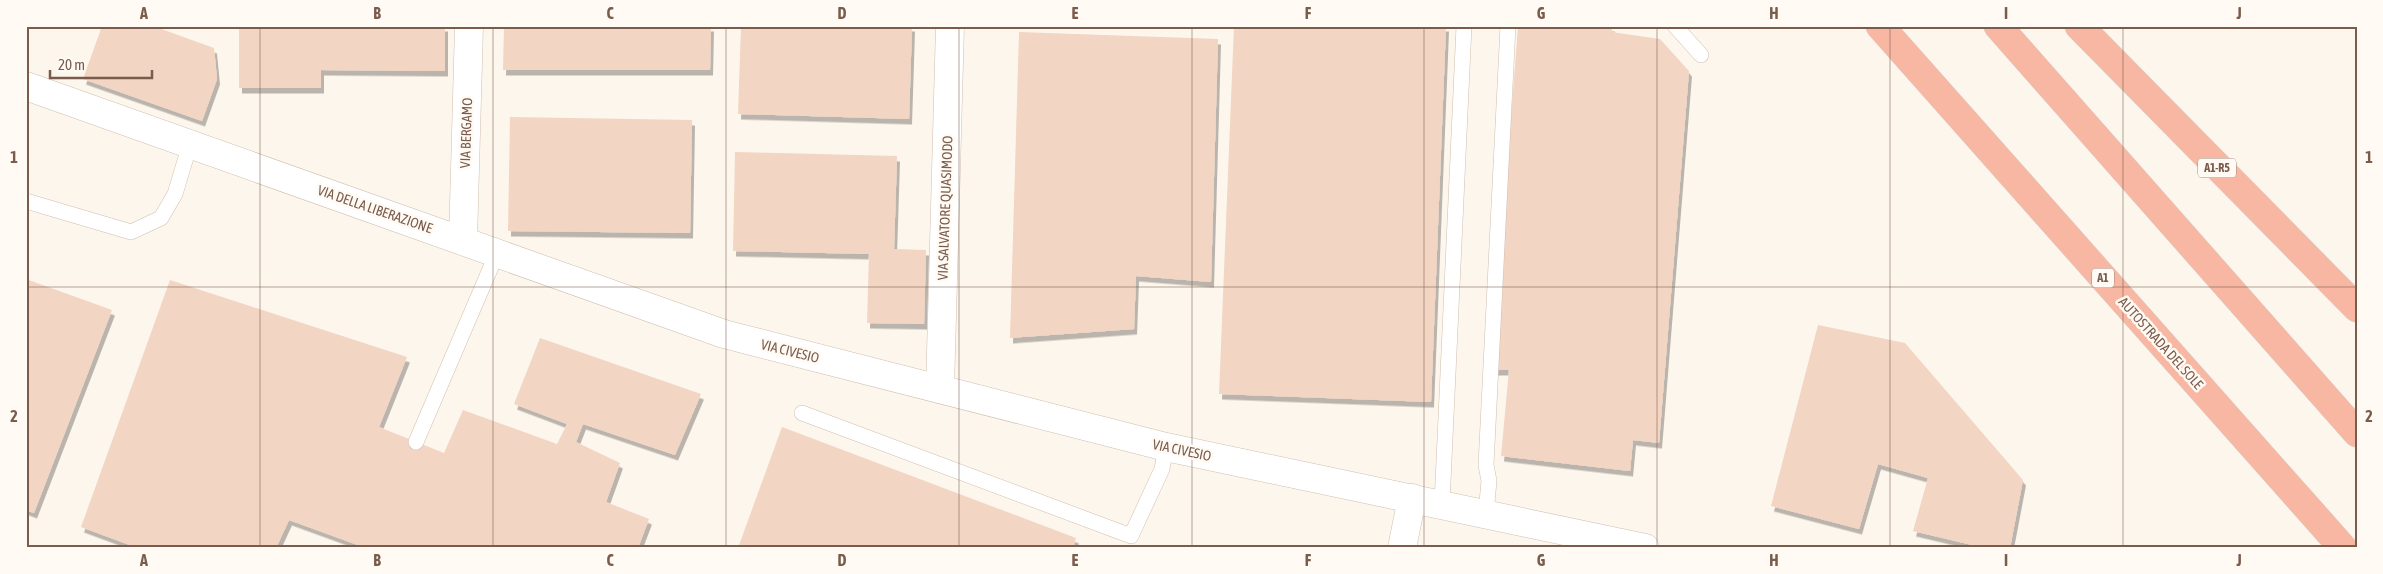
<svg xmlns="http://www.w3.org/2000/svg" width="2383" height="574" viewBox="0 0 2383 574" font-family="'Asap Condensed',sans-serif">
	<style>
		.building { fill: #f3d5c3; filter: url(#shadow) }
		.lines { fill: none; stroke-linecap: round; stroke-linejoin: round }
		.service-casing { stroke: #d1beb0; stroke-width: 16 }
		.minor-casing { stroke: #d1beb0; stroke-width: 29 }
		.tertiary-casing { stroke: #d1beb0; stroke-width: 29 }
		.motorway-casing { stroke: #dad1cd; stroke-width: 29 }
		.service { stroke: #fff; stroke-width: 15 }
		.minor { stroke: #fff; stroke-width: 28 }
		.tertiary { stroke: #fff; stroke-width: 28 }
		.motorway { stroke: #f7b7a3; stroke-width: 28 }
		.grid { fill: none; stroke: #7a5c4d; stroke-width: 1; stroke-opacity: 0.55 }
		.labels { text-anchor: middle; stroke-width: 5; stroke-linejoin: round; paint-order: stroke }
		.shield { fill: #fffaf3; stroke: #a28b7f; stroke-width: 1 }
		.shield-label { font-size: 12px; font-weight: bold; fill: #7a5c4d }
		.street-label { font-size: 14px; fill: #7a5c4d; stroke: #fffaf3 }
		.neatline { fill: none; stroke: #7a5c4d; stroke-width: 2 }
		.grid-label { font-size: 16px; text-anchor: middle; font-weight: bold; fill: #7a5c4d }
	</style>
	<defs>
		<filter id="shadow"><feDropShadow dx="3" dy="5.5" stdDeviation="0" flood-color="#0004"/></filter>
	</defs>
	<rect width="100%" height="100%" fill="#fdf6ec"/>
	<path class="building" d="M102 26H153L214 48 217 79 202 121 83 79Z
		M239 26H445V71L321 70V88H239Z
		M504 26H711L710 70H503Z
		M741 26H912L909 119 738 114Z
		M1234 26H1446L1431 402 1219 394Z
		M1518 26H1612V32L1660 39 1689 71 1659 443 1633 440 1630 471 1501 456 1509 370H1492Z
		M1019 32 1218 39 1211 282 1136 276 1134 329 1010 338Z
		M510 117 692 120 690 233 508 231Z
		M735 152 897 156 894 249 926 250 924 324 867 323 869 254 733 251Z
		M26 279 112 310 34 513 26 510Z
		M170 280 407 357 379 427 444 453 463 410 557 444 567 424 514 404 540 338 701 394 675 455 583 424 576 442 620 463 606 502 649 519 638 548H366L289 520 276 548H138L81 527Z
		M1818 325 1905 343 2023 480 2010 548H1985L1913 531 1928 478 1878 464 1859 529 1771 506Z
		M782 427 1076 538 1073 548H738Z"/>
	<g class="lines">
		<g class="service-casing">
			<path id="service" d="M1675 26 1701 55
				M26 201 131 232 161 218 175 194 190 144
				M802 413 1131 536 1162 469 1166 447
				M416 442 497 253
				M1442 504 1464 26
				M1486 513 1489 481 1486 465 1508 26"/>
		</g>
		<g class="minor-casing">
			<path id="minor" d="M463 240 469 26
				M940 389 950 26
				M1402 548 1412 498"/>
		</g>
		<g class="tertiary-casing">
			<path id="tertiary" d="M26 86 724 334 1166 447 1645 548"/>
		</g>
		<g class="motorway-casing">
			<path id="motorway" d="M1880 26 2343 548
				M1998 26 2357 433
				M2079 26 2357 308"/>
		</g>
		<use href="#service" class="service"/>
		<use href="#minor" class="minor"/>
		<use href="#tertiary" class="tertiary"/>
		<use href="#motorway" class="motorway"/>
	</g>
	<path class="grid" d="M260 26V548M493 26V548M726 26V548M959 26V548M1192 26V548M1424 26V548M1657 26V548M1890 26V548M2123 26V548M26 287H2357"/>
	<g class="labels">
		<g class="shield">
			<rect x="2198" y="158.5" width="38" height="19" rx="4"/>
			<rect x="2092" y="268.5" width="22" height="19" rx="4"/>
		</g>
		<g class="shield-label">
			<text x="2217" y="172">A1-R5</text>
			<text x="2103" y="282">A1</text>
		</g>
		<g class="street-label">
			<text transform="translate(466 133) rotate(-88)" y="5">VIA BERGAMO</text>
			<text transform="translate(945 208) rotate(-88)" y="5">VIA SALVATORE QUASIMODO</text>
			<text transform="translate(375 209) rotate(19)" y="5">VIA DELLA LIBERAZIONE</text>
			<text transform="translate(2161 343) rotate(48)" y="5">AUTOSTRADA DEL SOLE</text>
			<text transform="translate(790 351) rotate(14)" y="5">VIA CIVESIO</text>
			<text transform="translate(1182 450) rotate(12)" y="5">VIA CIVESIO</text>
		</g>
	</g>
	<rect width="2383" height="574" fill="none" stroke="#fffaf3" stroke-width="55"/>
	<path d="M50 70v8h102v-8" fill="none" stroke="#7a5c4d" stroke-width="2.5"/>
	<text x="58" y="70" font-size="15" fill="#7a5c4d" stroke="#fffaf3" stroke-width="4" paint-order="stroke">20 m</text>
	<rect x="28" y="28" width="2328" height="518" class="neatline"/>
	<g class="grid-label">
		<text x="144" y="19">A</text>
		<text x="377" y="19">B</text>
		<text x="610" y="19">C</text>
		<text x="842" y="19">D</text>
		<text x="1075" y="19">E</text>
		<text x="1308" y="19">F</text>
		<text x="1541" y="19">G</text>
		<text x="1774" y="19">H</text>
		<text x="2006" y="19">I</text>
		<text x="2239" y="19">J</text>
		<text x="14" y="163">1</text>
		<text x="2369" y="163">1</text>
		<text x="14" y="422">2</text>
		<text x="2369" y="422">2</text>
		<text x="144" y="566">A</text>
		<text x="377" y="566">B</text>
		<text x="610" y="566">C</text>
		<text x="842" y="566">D</text>
		<text x="1075" y="566">E</text>
		<text x="1308" y="566">F</text>
		<text x="1541" y="566">G</text>
		<text x="1774" y="566">H</text>
		<text x="2006" y="566">I</text>
		<text x="2239" y="566">J</text>
	</g>
</svg>
